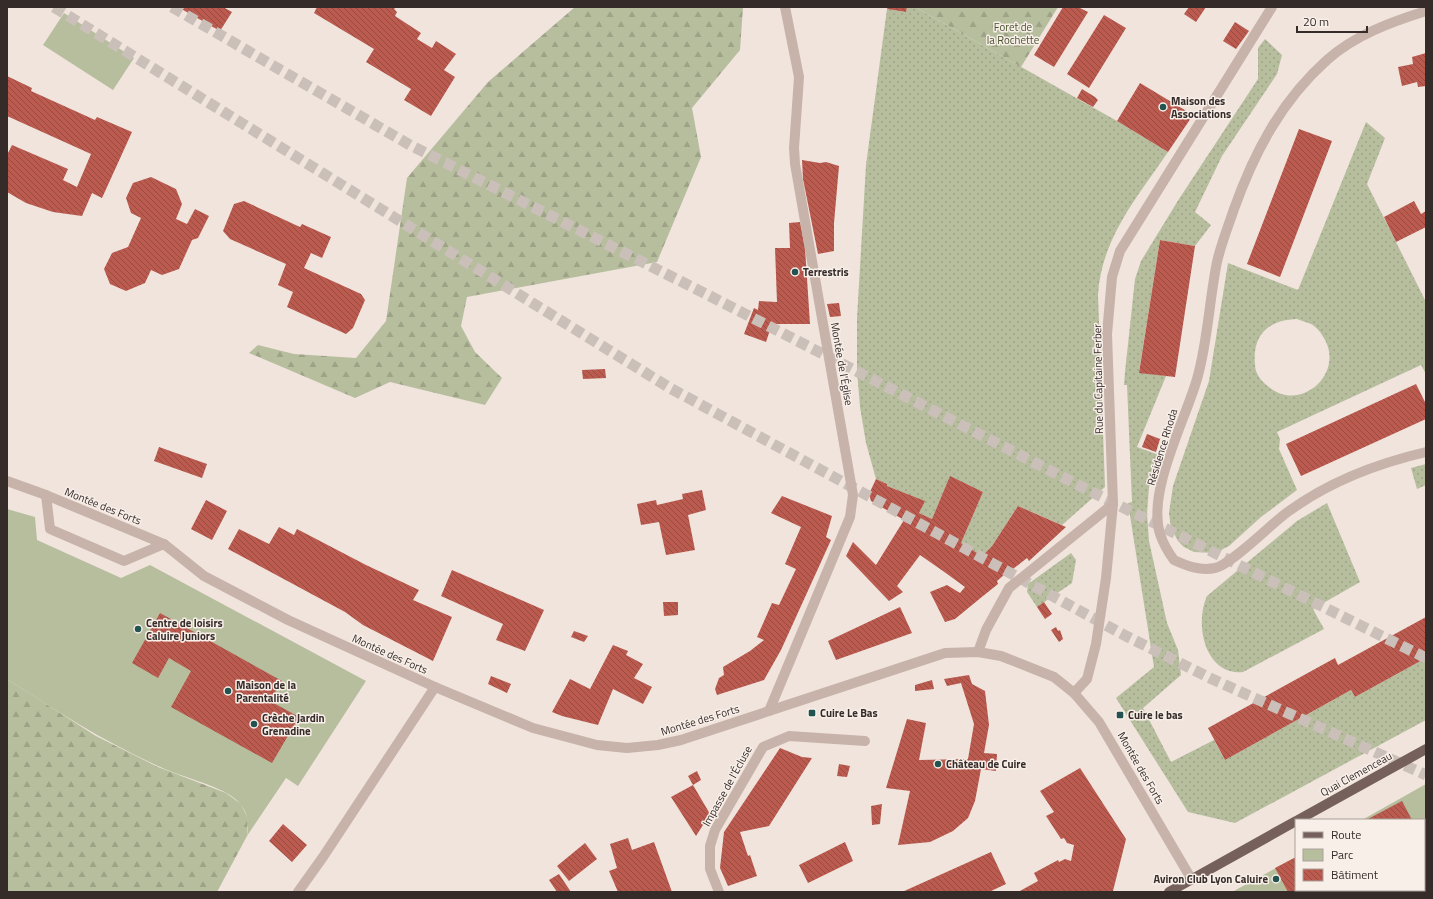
<svg xmlns="http://www.w3.org/2000/svg" width="1433" height="899" viewBox="0 0 1433 899" font-family="'Titillium Web',sans-serif">
	<style>
		.green { fill: url(#green-dots); fill-rule: evenodd }
		.forest { fill: url(#forest-firs) }
		.pitch { fill: #b7be9e }
		.building { fill: url(#building-back-hatch) }
		.lines { fill: none; stroke-linecap: round; stroke-linejoin: round }
		.trunk-tunnel { stroke: #cbbfb9; stroke-width: 11; stroke-dasharray: 11 5.5; stroke-linecap: butt }
		.service { stroke: #c7b3a9; stroke-width: 10 }
		.minor { stroke: #c7b3a9; stroke-width: 10 }
		.tertiary { stroke: #c7b3a9; stroke-width: 10 }
		.primary { stroke: #75605b; stroke-width: 10 }
		.poi-dot { fill: #225350; stroke: #f8efe9; stroke-width: 1.5 }
		.labels { text-anchor: middle; stroke-width: 3; stroke-linejoin: round; paint-order: stroke }
		.park-label { font-size: 11px; fill: #49512e; stroke: #f8efe9 }
		.poi-label { font-size: 11px; font-weight: bold; fill: #352b29; stroke: #f8efe9; text-anchor: start }
		.street-label { font-size: 11px; fill: #352b29; stroke: #f8efe9 }
	</style>
	<defs>
		<pattern id="green-dots" width="8" height="8" patternUnits="userSpaceOnUse"><rect width="8" height="8" fill="#b7be9e"/><path d="M2 2h.1M6 6h.1" fill="none" stroke="#9ea388" stroke-width="1.8" stroke-linecap="round"/></pattern>
		<pattern id="forest-firs" width="22" height="20" patternUnits="userSpaceOnUse"><rect width="22" height="20" fill="#b7be9e"/><path d="M5 1l3.5 6h-7zM16 11l3.5 6h-7z" fill="#9ea388"/></pattern>
		<pattern id="building-back-hatch" width="6" height="6" patternUnits="userSpaceOnUse"><rect width="6" height="6" fill="#bb5b4f"/><path d="M-1 5l2 2M0 0l6 6M5-1l2 2" fill="none" stroke="#994b42"/></pattern>
	</defs>
	<rect width="100%" height="100%" fill="#f0e4dd"/>
	<path class="green" d="M907 7H915L1117 121 1168 152C1138 196 1101 239 1098 295L1105 487 1062 525 1018 506 992 546 982 556 961 543 983 492 950 477 932 519 919 513 924 501 887 486V484L876 479 866 443 860 407 857 370V318L866 165 887 9 906 12Z
		M1265 39 1282 55 1277 74 1222 156 1195 212 1211 225 1195 246 1160 240 1139 372 1166 376 1137 447 1159 455 1149 487 1147 514 1149 541 1167 623 1178 650 1181 675 1143 708 1171 762 1214 740 1225 760 1351 690 1355 697 1426 658V720L1235 823 1188 812 1116 698 1154 667 1128 503 1132 502 1127 385H1124L1125 372 1135 279 1141 261 1179 199 1258 79V48Z
		M1366 122 1385 138 1367 184 1426 302V374L1421 365 1277 432 1280 439 1279 449 1297 490 1261 517 1229 546 1215 553 1194 552 1184 547 1178 541 1171 528 1169 513 1173 486 1209 381 1228 263 1298 290ZM1297 319C1301 321 1307 322 1311 324 1317 327 1322 334 1325 340 1344 375 1299 413 1269 387 1262 382 1255 374 1255 365 1252 335 1268 320 1297 319Z
		M1426 464V485L1417 489 1411 468Z
		M1327 503 1360 582 1313 609 1324 629 1243 672C1205 676 1194 624 1207 596L1297 521Z
		M1071 553 1076 560 1072 583 1037 607 1027 592 1028 584Z"/>
	<path class="forest" d="M575 7H743L740 50 692 108 701 157 657 262 467 297 461 326 475 352 502 378 485 405 390 382 355 398 249 353 258 345 294 354 356 358 386 321 407 178 488 82Z
		M915 7H1058L1021 67Z
		M7 679 96 736 158 767 226 793 241 804 248 819 247 836 217 892H7Z"/>
	<path class="pitch" d="M64 13 134 58 113 90 43 45Z
		M7 509 35 517 37 540 121 578 150 565 366 681 298 786 286 778 247 836C250 820 246 807 234 798 218 785 178 776 158 766 105 742 56 711 7 679Z
		M1426 784V859L1424 860V820H1362Z
		M1296 857V890H1369L1365 892H1232Z"/>
	<path class="building" d="M178 7H223L232 12 220 31Z
		M317 7H396L394 9 397 12 395 16 421 33 417 39 432 48 436 41 456 54 444 70 455 77 431 116 404 100 411 89 366 62 374 49 314 13Z
		M888 7H907L906 12 887 9Z
		M1063 7H1078L1088 12 1054 67 1034 55Z
		M1189 7H1206L1196 22 1184 14Z
		M1104 15 1126 28 1089 88 1067 74Z
		M1235 22 1249 31 1236 49 1223 41Z
		M1426 53V86L1418 87 1417 82 1402 86 1398 67 1413 64 1412 57Z
		M7 76 32 88 31 91 95 120 97 117 132 132 102 198 92 193 82 216 53 212 26 203 7 192V155L12 145 68 169 63 180 77 187 91 154 7 116Z
		M1140 83 1193 115 1168 152 1117 121Z
		M1082 89 1095 97 1098 100 1093 107 1077 98Z
		M1299 129 1332 141 1280 277 1247 264Z
		M802 160 820 163 826 162 839 166 834 223V251L818 254 803 179Z
		M151 177 176 189 182 204 176 219 187 224 195 209 209 216 198 238 192 240 179 269 162 275 151 270 145 283 126 291 110 284 104 269 112 253 128 247 141 218 131 213 126 198 133 183Z
		M244 201 300 227 302 224 331 237 322 258 311 253 304 268 361 294 365 300 353 328 346 334 287 307 293 292 278 285 286 264 230 239 223 231 234 204Z
		M1414 201 1421 214 1426 211V227L1396 242 1384 217Z
		M800 222 805 248 810 324H772L766 342 744 334 754 308 758 310 759 301 777 302 775 248H790L789 223Z
		M1160 240 1195 246 1175 377 1139 373Z
		M839 303 841 316 830 317 827 304Z
		M605 369 606 378 583 379 582 370Z
		M1416 384 1426 404V419L1301 476 1286 444Z
		M1147 434 1160 439 1156 452 1142 447Z
		M159 447 207 464 202 478 154 461Z
		M950 476 983 492 961 543 982 556 992 546 1018 506 1066 527 1029 561 1027 558 1013 569 1012 568 997 581 998 584 983 596 955 619 945 622 930 592 947 585 960 593 965 587 943 571 920 555 897 586 903 592 889 601 846 556 853 542 876 565 904 520 871 501 869 494 876 479 887 484V486L925 501 919 513 932 519Z
		M702 490 706 510 688 515 695 550 666 555 659 522 641 525 637 504 656 500 657 505 683 499 682 494Z
		M782 496 832 516 826 537 831 540 781 650 764 680 717 695 715 689 719 678 724 675 723 667 750 651 764 640 757 637 772 603 779 605 796 569 785 564 801 527 771 513Z
		M206 500 227 511 212 540 191 529Z
		M279 527 294 535 297 529 366 565 419 590 413 600 452 617 433 661 363 625 345 612 228 549 239 529 269 544Z
		M452 570 544 610 525 651 496 640 503 624 441 596Z
		M663 602H678V615L664 616Z
		M1044 602 1052 614 1045 619 1037 607Z
		M900 607 912 633 836 660 828 641Z
		M160 613 282 681 270 701 299 717 272 763 171 707 191 671 169 658 158 678 132 663Z
		M1426 617V658L1355 697 1351 690 1225 760 1208 728 1335 658 1338 665Z
		M1056 627 1058 631 1060 630 1063 639 1059 642 1051 630Z
		M574 631 588 636 584 642 571 637Z
		M613 645 628 651 626 655 643 664 634 678 652 687 643 704 613 689 598 725 562 716 552 712 570 679 590 689Z
		M969 675 972 684 985 691 989 725 984 753 997 754 996 771 981 769 975 801 968 818 953 831 930 842 898 845 910 791 886 788 907 719 926 723 919 760 968 759 974 724 961 683 947 686 944 679Z
		M491 676 511 684 507 693 488 684Z
		M932 680 934 689 915 691V685Z
		M780 748 802 757 812 758 769 826 740 832 748 856 750 855 757 876 728 886 720 868 724 832Z
		M839 764 850 766 847 777 837 776Z
		M1080 768 1126 839 1113 891 1018 892 1038 881 1034 873 1058 860 1059 862 1065 859 1071 861 1074 845 1067 843 1064 838 1061 839 1046 816 1054 812 1040 791Z
		M697 771 701 780 693 785 688 776Z
		M693 785 710 814 696 836 671 797Z
		M1402 801 1412 820H1366Z
		M882 804 880 824 872 825 871 806Z
		M283 824 307 845 292 862 269 841Z
		M628 838 632 850 654 842 672 892H618L609 871 617 868 610 844Z
		M845 842 853 861 808 883 799 865Z
		M585 843 597 859 569 881 557 866Z
		M991 852 1006 884 989 892H902Z
		M1296 857V890H1325L1321 892H1288L1275 868Z
		M559 874 571 892H557L549 880Z"/>
	<g class="lines">
		<path class="trunk-tunnel" d="M54 7 670 388 1126 636 1212 679 1426 775
			M172 7 410 145 710 296 1088 490 1426 658"/>
		<path class="service" d="M1426 11C1391 22 1355 35 1327 60 1281 101 1254 153 1234 209 1228 227 1221 244 1217 262 1209 301 1208 341 1197 379 1185 421 1147 491 1160 534 1163 543 1168 552 1174 560 1187 566 1200 571 1215 568 1231 565 1273 522 1289 511 1329 482 1379 463 1426 452
			M46 495 50 529 124 561 164 544
			M978 652 986 630 1009 588 1113 504
			M298 892 323 857 435 687"/>
		<path class="minor" d="M1074 693 1087 679 1096 644 1106 578 1113 504 1107 334 1112 277 1120 251 1272 7
			M769 711 850 517 853 495 795 164 794 148 799 77 785 7
			M719 892 710 869V846L715 830 763 747 789 736 865 741"/>
		<path class="tertiary" d="M7 481 46 495 164 544 204 576 288 620 435 687 533 728 597 745 627 748 658 745 681 740 945 653 978 652 1001 656 1054 677 1074 693 1099 722 1192 880"/>
		<path class="primary" d="M1298 820 1426 749
			M1169 892 1296 821"/>
	</g>
	<g class="poi-dot">
		<circle cx="1163" cy="107" r="4"/>
		<circle cx="795" cy="272" r="4"/>
		<circle cx="138" cy="629" r="4"/>
		<circle cx="228" cy="691" r="4"/>
		<rect x="808" y="709" width="8" height="8" rx="2"/>
		<rect x="1116" y="711" width="8" height="8" rx="2"/>
		<circle cx="254" cy="724" r="4"/>
		<circle cx="938" cy="764" r="4"/>
		<circle cx="1276" cy="879" r="4"/>
	</g>
	<g class="labels">
		<g class="park-label">
			<text x="1013" y="31">Foret de<tspan x="1013" dy="13">la Rochette</tspan></text>
		</g>
		<g class="poi-label">
			<text x="1171" y="105">Maison des<tspan x="1171" dy="13">Associations</tspan></text>
			<text x="803" y="276">Terrestris</text>
			<text x="146" y="627">Centre de loisirs<tspan x="146" dy="13">Caluire Juniors</tspan></text>
			<text x="236" y="689">Maison de la<tspan x="236" dy="13">Parentalité</tspan></text>
			<text x="820" y="717">Cuire Le Bas</text>
			<text x="1128" y="719">Cuire le bas</text>
			<text x="262" y="722">Crèche Jardin<tspan x="262" dy="13">Grenadine</tspan></text>
			<text x="946" y="768">Château de Cuire</text>
			<text x="1268" y="883" text-anchor="end">Aviron Club Lyon Caluire</text>
		</g>
		<g class="street-label">
			<text transform="translate(842 364) rotate(80)" y="4">Montée de l'Église</text>
			<text transform="translate(1098 379) rotate(-91)" y="4">Rue du Capitaine Ferber</text>
			<text transform="translate(1162 447) rotate(-73)" y="4">Résidence Rhoda</text>
			<text transform="translate(103 506) rotate(22)" y="4">Montée des Forts</text>
			<text transform="translate(390 654) rotate(24)" y="4">Montée des Forts</text>
			<text transform="translate(700 720) rotate(-17)" y="4">Montée des Forts</text>
			<text transform="translate(1141 768) rotate(60)" y="4">Montée des Forts</text>
			<text transform="translate(1356 774) rotate(-29)" y="4">Quai Clemenceau</text>
			<text transform="translate(727 786) rotate(-61)" y="4">Impasse de l'Écluse</text>
		</g>
	</g>
	<rect width="1433" height="899" fill="none" stroke="#352b29" stroke-width="16"/>
	<rect x="1295" y="819" width="130" height="72" fill="#f8efe9" stroke="#aaa19c"/>
	<rect x="1303" y="832" width="20" height="6" fill="#75605b" stroke="#aaa19c"/>
	<text x="1331" y="839" font-size="12" fill="#352b29">Route</text>
	<rect x="1303" y="849" width="20" height="12" fill="#b7be9e" stroke="#aaa19c"/>
	<text x="1331" y="859" font-size="12" fill="#352b29">Parc</text>
	<rect x="1303" y="869" width="20" height="12" fill="url(#building-back-hatch)" stroke="#aaa19c"/>
	<text x="1331" y="879" font-size="12" fill="#352b29">Bâtiment</text>
	<path d="M1297 26v6h70v-6" fill="none" stroke="#352b29" stroke-width="2"/>
	<text x="1303" y="26" font-size="12" fill="#352b29" stroke="#f8efe9" stroke-width="3" paint-order="stroke">20 m</text>
</svg>
